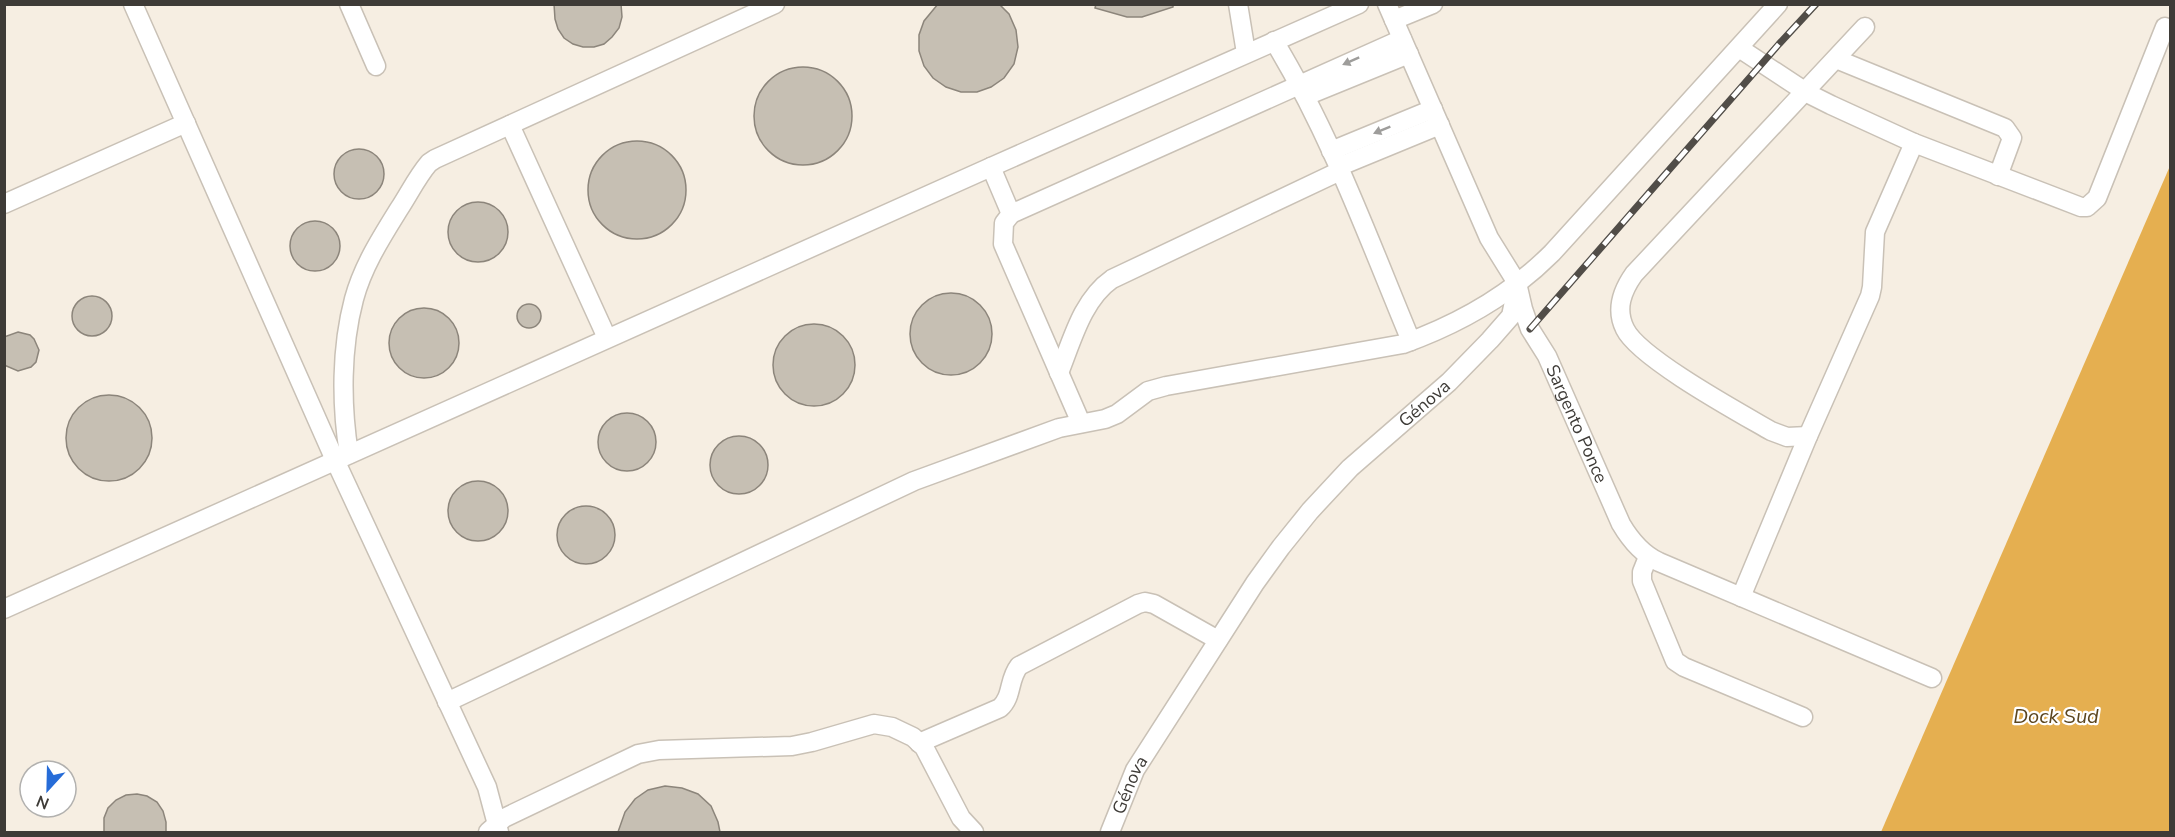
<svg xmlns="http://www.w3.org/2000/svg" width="2175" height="837" viewBox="0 0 2175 837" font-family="'Nunito Sans',sans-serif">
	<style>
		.water { fill: #e5af50 }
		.building { fill: #c6bfb3; stroke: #8c857b; stroke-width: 1.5 }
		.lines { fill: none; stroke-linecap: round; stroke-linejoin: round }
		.minor-casing { stroke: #c9c1b6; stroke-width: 21 }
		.minor { stroke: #fff; stroke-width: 18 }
		.rail-casing { stroke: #514d48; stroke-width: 7 }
		.rail { stroke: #fff; stroke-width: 4.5; stroke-dasharray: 14; stroke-linecap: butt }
		.oneway { fill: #9e9d9b }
		.labels { text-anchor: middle; stroke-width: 4.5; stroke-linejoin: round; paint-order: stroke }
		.street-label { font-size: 18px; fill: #3e3b37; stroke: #fff }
		.water-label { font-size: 20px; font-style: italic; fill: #5b451e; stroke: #fff }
	</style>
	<rect width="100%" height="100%" fill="#f6eee2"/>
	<path class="water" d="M2170 166V832H1881Z"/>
	<path class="building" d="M554 4H621L622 17 619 28 612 37 604 44 594 47H583L573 44 564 38 558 29 555 19Z
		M938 4H999L1009 14 1016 30 1018 47 1014 64 1004 78 991 87 977 92H961L946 87 933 78 924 66 919 51V35L924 21Z
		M1096 4H1173V7L1142 17H1127L1095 8Z
		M754 116a49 49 0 1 1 98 0a49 49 0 1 1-98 0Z
		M588 190a49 49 0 1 1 98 0a49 49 0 1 1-98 0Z
		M334 174a25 25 0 1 1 50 0a25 25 0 1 1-50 0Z
		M448 232a30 30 0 1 1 60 0a30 30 0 1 1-60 0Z
		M290 246a25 25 0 1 1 50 0a25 25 0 1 1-50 0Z
		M910 334a41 41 0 1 1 82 0a41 41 0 1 1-82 0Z
		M72 316a20 20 0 1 1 40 0a20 20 0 1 1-40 0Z
		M517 316a12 12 0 1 1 24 0a12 12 0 1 1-24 0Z
		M389 343a35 35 0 1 1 70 0a35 35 0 1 1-70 0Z
		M773 365a41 41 0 1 1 82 0a41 41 0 1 1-82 0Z
		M18 332 30 335 34 339 39 350 36 362 31 367 18 371 4 365V337Z
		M66 438a43 43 0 1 1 86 0a43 43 0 1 1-86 0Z
		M598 442a29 29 0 1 1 58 0a29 29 0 1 1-58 0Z
		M710 465a29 29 0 1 1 58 0a29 29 0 1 1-58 0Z
		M448 511a30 30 0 1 1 60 0a30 30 0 1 1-60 0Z
		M557 535a29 29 0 1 1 58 0a29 29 0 1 1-58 0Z
		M665 786 682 788 698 794 711 806 718 822 720 832H618L625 812 635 799 648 790Z
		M137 794 147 796 157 802 163 811 166 822V832H104V818L108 808 116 800 126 795Z"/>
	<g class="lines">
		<g class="minor-casing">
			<g id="minor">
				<path d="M133 4 335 460 487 787 499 832"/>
				<path d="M349 4 376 66"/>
				<path d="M1238 4 1246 53"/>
				<path id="s1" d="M1387 4 1489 238 1517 283 1523 309 1530 329 1547 356 1621 524C1631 541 1642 554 1659 562L1932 678"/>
				<path d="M1394 20 1433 4"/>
				<path d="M1274 41C1331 135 1369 240 1411 341"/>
				<path d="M1739 48 1809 94 1831 105 1914 143 2081 207H2087L2097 198 2165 27"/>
				<path d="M1836 59 2005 128 2012 138 1998 176"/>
				<path d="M1306 96 1409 54"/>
				<path d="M510 125 607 338"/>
				<path d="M1331 151 1433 109"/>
				<path d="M991 167 1011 214"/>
				<path d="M1338 167 1440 125"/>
				<path d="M4 204 186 123"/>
				<path d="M1059 373C1072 341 1082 300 1112 279L1340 171"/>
				<path d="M1081 423 1003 244 1004 223 1011 214 1402 39"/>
				<path d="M1808 436 1787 437 1771 431C1740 413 1639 358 1625 329 1615 309 1622 291 1634 274L1865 27"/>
				<path d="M349 454C341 404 341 348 354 299 363 266 381 238 399 209 409 194 417 177 429 163L435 159 775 4"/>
				<path d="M1648 557 1642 572V581L1675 661 1684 667 1803 717"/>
				<path d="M1741 597 1808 436 1870 296 1872 287 1875 232 1914 143"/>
				<path d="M4 609 991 167 1359 4"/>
				<path d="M447 702 914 481 1059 428 1105 419 1117 414 1148 391 1166 386 1403 344C1459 324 1510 295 1552 253L1778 4"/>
				<path d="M919 743 1000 708C1013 696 1008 680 1019 666L1138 604 1145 602 1154 604 1218 640"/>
				<path d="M488 832 504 818 638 754 659 750 792 746 812 742 874 724 892 727 913 737 924 747 961 818 974 832"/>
				<path id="s2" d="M1110 832 1135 770 1255 583 1281 547 1310 511 1350 468 1449 382 1490 340 1511 316 1516 292"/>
			</g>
		</g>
		<use href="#minor" class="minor"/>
		<g class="rail-casing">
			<path id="rail" d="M1530 329 1779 44 1816 4"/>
		</g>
		<use href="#rail" class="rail"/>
	</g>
	<defs><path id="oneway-solid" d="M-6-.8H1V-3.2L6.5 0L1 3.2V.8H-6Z" transform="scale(1.5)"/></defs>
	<g class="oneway">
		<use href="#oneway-solid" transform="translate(1351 61) rotate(156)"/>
		<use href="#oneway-solid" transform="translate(1382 130) rotate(158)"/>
	</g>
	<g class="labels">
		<g class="street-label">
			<text dy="6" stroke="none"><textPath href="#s2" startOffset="537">Génova</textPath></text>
			<text dy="6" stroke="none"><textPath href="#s1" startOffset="462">Sargento Ponce</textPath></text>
			<text dy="6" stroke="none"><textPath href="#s2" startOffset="51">Génova</textPath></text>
		</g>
		<g class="water-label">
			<text x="2056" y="723">Dock Sud</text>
		</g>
	</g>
	<rect width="2175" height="837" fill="none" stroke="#3e3b37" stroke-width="12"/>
	<g transform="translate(48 789) rotate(202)"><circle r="28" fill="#ffffff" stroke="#b2b1af" stroke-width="1.5"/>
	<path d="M0-4.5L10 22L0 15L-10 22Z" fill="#266cd8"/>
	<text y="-9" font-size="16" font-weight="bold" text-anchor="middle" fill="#3e3b37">N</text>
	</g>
</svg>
